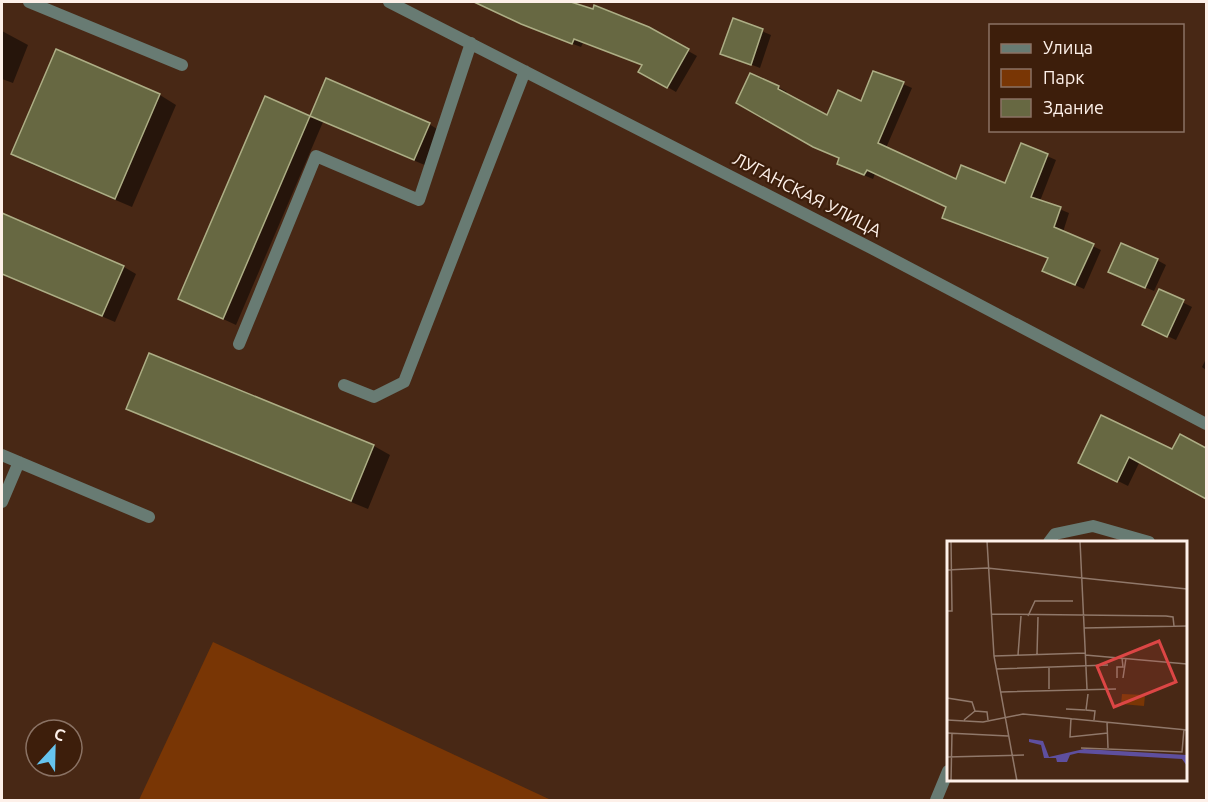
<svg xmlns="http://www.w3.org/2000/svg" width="1208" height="802" viewBox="0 0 1208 802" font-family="Ubuntu,sans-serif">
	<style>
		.green { fill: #793605 }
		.shadow { fill: #0007 }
		.building { fill: #676842; stroke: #adae85; stroke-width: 1.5 }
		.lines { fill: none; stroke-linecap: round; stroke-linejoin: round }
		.service { stroke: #687b73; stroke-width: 12 }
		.minor { stroke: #687b73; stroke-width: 12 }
		.labels { text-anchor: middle; stroke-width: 4.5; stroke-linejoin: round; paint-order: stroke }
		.street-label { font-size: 18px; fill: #fdf0e9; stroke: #3d1e0b }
		.inset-road { fill: none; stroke: #90786a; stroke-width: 1.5 }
		.view { fill: #dc4645; fill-opacity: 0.15; stroke: #dc4645; stroke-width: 3 }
		.inset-edge { fill: none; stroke: #fdf0e9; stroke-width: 3 }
	</style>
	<rect width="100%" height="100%" fill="#482815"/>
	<path class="green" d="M213 642 551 800H139Z"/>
	<path class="shadow" d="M480 2H554L559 4 560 2H567L648 28 697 56 676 92 640 71 644 65 583 43 581 47 531 28Z
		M734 20 771 35 760 68 722 53Z
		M2 31 28 45 13 83 2 79Z
		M57 51 160 95 176 105 132 207 29 163 13 153Z
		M327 80 429 124 442 132 427 166 323 122 236 325 180 299 266 98 311 118Z
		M903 84 912 88 886 148 957 181 1006 185 1022 145 1056 160 1040 201 1069 213 1063 232 1101 250 1084 289 1052 275 1049 259 952 222 944 217 947 207 875 174 873 179 847 168 840 159 824 151 738 102 778 87 787 92 785 95 828 117Z
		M7 217 124 267 136 274 115 322 2 274V230Z
		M1157 260 1166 265 1154 291 1119 276Z
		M1160 291 1192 307 1176 340 1152 329Z
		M1206 359V370L1202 367Z
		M128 408 374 446 390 455 368 509 144 417Z
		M1181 436 1206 450V498L1140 461 1128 486 1080 462 1172 451Z"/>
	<path class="building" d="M474 2H571L593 9 594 5 649 27 689 49 667 88 638 72 642 65 574 39 572 44 521 24Z
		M733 18 763 29 751 65 720 54Z
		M56 49 160 94 115 199 11 154Z
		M873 71 904 82 878 143 956 179 961 165 1005 183 1021 143 1048 154 1031 197 1061 207 1054 227 1094 244 1075 285 1042 271 1048 258 942 218 946 207 867 170 864 175 837 164 839 158 813 147 736 103 750 73 779 86 778 89 827 115 838 90 861 101Z
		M326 78 430 123 414 160 310 116Z
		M265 96 310 116 223 319 178 299Z
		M2 213 124 266 102 316 2 274Z
		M1121 243 1158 259 1145 288 1108 272Z
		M1159 289 1184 300 1167 337 1142 325Z
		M149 353 374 445 351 501 126 409Z
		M1101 415 1172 449 1180 434 1206 448V499L1129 457 1117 482 1078 463Z"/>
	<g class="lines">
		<path class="service" d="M1049 542 1055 534 1093 526 1149 542
			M936 800 948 771"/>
		<path class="minor" d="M29 2 182 65
			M389 2 873 249 1206 424
			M239 344 316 156 419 200 471 43
			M344 385 374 397 404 382 525 71
			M2 455 149 517
			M2 502 19 462"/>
	</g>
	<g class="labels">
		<g class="street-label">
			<text transform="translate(807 195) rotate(27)" y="6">ЛУГАНСКАЯ УЛИЦА</text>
		</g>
	</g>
	<g transform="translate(947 541)">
		<rect width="240" height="240" fill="#482815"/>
		<path d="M175 153 198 154 197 165 174 163Z" fill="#793605"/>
		<path d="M82 198 96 200 102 216 137 208 240 214V225L235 218 131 212 123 214 120 221H110L109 217H97L94 204 82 201Z" fill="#5e4f9f"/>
		<path class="inset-road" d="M40 0 47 115 70 240M133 0 140 148M0 29 40 27 240 48M0 70H5L4 0M44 73 219 75 226 76 227 85M81 75 88 60H126M137 87 240 85M90 113 91 76M71 114 74 75M138 114 240 123M47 115 138 112M102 126V148M49 128 161 124M170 137V126H176L175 117M176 137 179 117M54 151 169 148M141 153 139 169 148 170 147 179M0 157 25 161 28 170M119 168 138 169M124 177 123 196 161 192M0 179 36 181 76 173 240 189M17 179 28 170 40 171 41 179M160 181 161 207M0 192 61 195M134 207 235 211 237 188M0 216 77 214M4 240 5 192"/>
		<path class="view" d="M212 100 229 141 167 166 150 125Z"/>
		<rect width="240" height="240" class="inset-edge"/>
	</g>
	<rect width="1208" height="802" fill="none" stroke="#fdf0e9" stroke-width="6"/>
	<rect x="989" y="24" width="195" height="108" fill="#3d1e0b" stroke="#8a7264" stroke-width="1.5"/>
	<rect x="1001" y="44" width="30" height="9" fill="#687b73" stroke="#8a7264" stroke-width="1.5"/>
	<text x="1043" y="54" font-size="18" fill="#fdf0e9">Улица</text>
	<rect x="1001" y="69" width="30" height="18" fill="#793605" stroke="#8a7264" stroke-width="1.5"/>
	<text x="1043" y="84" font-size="18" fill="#fdf0e9">Парк</text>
	<rect x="1001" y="99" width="30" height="18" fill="#676842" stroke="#8a7264" stroke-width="1.5"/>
	<text x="1043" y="114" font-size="18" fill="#fdf0e9">Здание</text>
	<g transform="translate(54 748) rotate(22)"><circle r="28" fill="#3d1e0b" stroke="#8a7264" stroke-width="1.5"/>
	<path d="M0-4.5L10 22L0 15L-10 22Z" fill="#66c4ef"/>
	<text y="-9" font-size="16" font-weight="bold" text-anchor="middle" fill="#fdf0e9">С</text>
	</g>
</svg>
